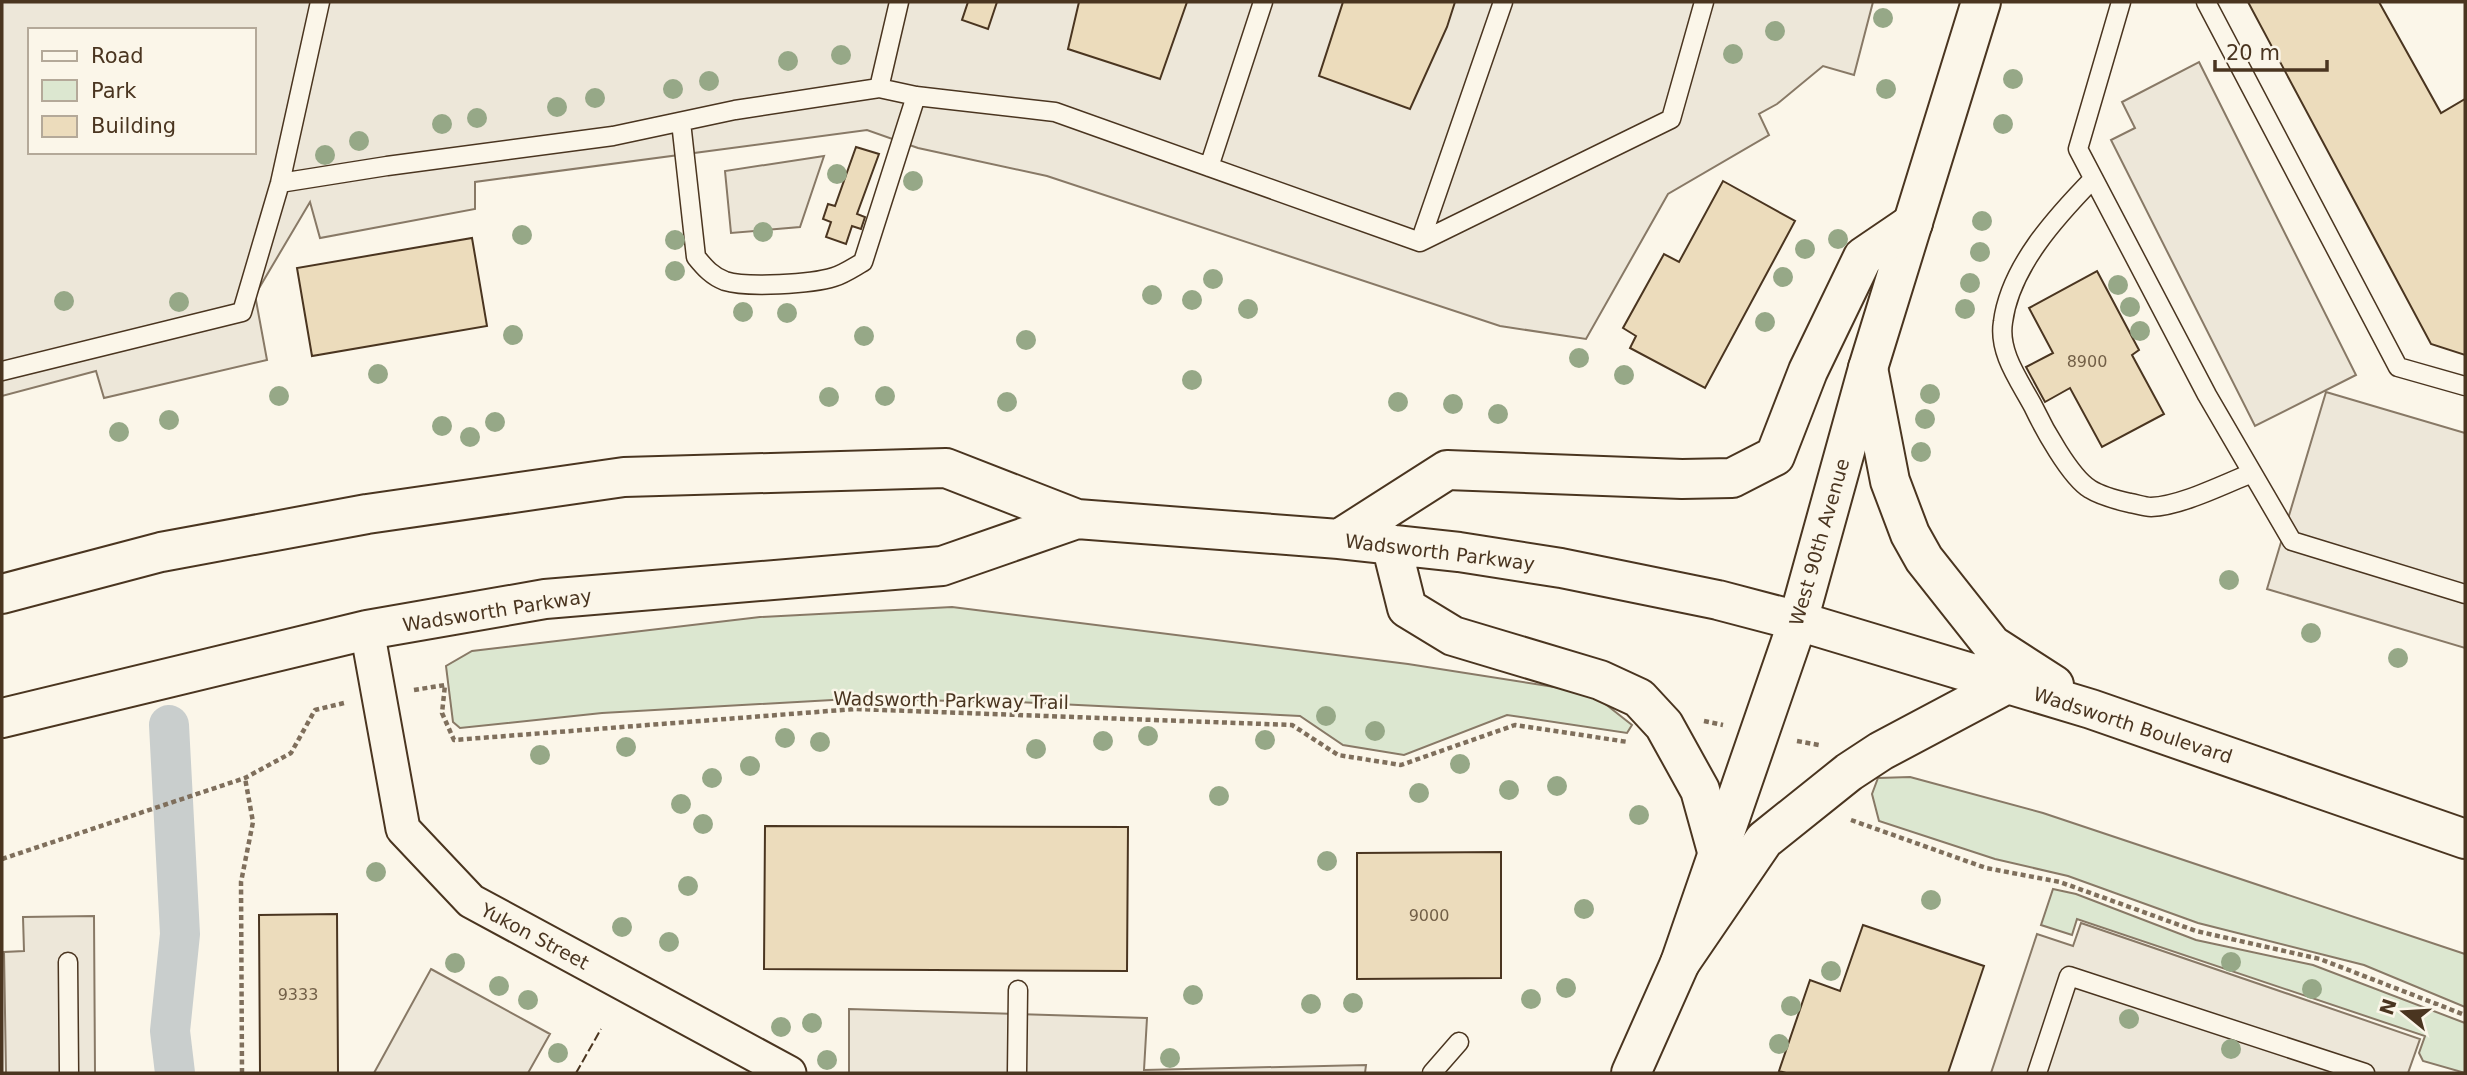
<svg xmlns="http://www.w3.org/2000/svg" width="2467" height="1075" viewBox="0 0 2467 1075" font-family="'DejaVu Sans',sans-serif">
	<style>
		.green { fill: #dce7d0; stroke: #887966; stroke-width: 2 }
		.parking { fill: #ede7d9; stroke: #887966; stroke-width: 2; fill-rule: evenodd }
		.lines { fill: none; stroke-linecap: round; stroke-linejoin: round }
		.canal { stroke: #c9cecd; stroke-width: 40 }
		.building { fill: #ecdcbc; stroke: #4a3520; stroke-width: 2 }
		.service-casing { stroke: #4a3520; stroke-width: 21 }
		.minor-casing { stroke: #4a3520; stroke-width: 37 }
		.tertiary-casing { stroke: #4a3520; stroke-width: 42 }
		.primary-casing { stroke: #4a3520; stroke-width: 42 }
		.path { stroke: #7f6f5c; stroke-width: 4.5; stroke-dasharray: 5 3.5; stroke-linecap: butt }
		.service { stroke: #fbf6e9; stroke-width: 18 }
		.minor { stroke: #fbf6e9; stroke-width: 33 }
		.tertiary { stroke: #fbf6e9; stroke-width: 38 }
		.primary { stroke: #fbf6e9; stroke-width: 38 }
		.fence { stroke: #4a3520; stroke-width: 2; stroke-dasharray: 9 3.5; stroke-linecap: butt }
		.tree { fill: #96a887 }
		.labels { text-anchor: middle; stroke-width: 5; stroke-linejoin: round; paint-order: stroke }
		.number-label { font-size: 16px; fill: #725f47 }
		.street-label { font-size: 19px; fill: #4a3520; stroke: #fbf6e9 }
	</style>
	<rect width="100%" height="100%" fill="#fbf6e9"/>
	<path class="green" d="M952 607 1408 664 1580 691 1599 699 1632 725 1627 733 1507 715 1404 755 1343 745 1300 716 1017 702 850 699 602 713 460 728 453 722 446 666 472 651 760 617Z
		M1910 777 2043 813 2465 954V1007L2364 965 2198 923 2068 876 1995 859 1879 821 1872 794 1878 778Z
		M2053 889 2076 894 2196 940 2313 965 2465 1023V1073L2423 1061 2419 1053 2425 1036 2077 919 2072 935 2041 925Z"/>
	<path class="parking" d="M2 2H1873L1854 75 1823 66 1777 104 1759 114 1769 135 1668 194 1586 339 1500 326 1047 176 918 148 867 130 475 182V209L320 238 310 202 255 295 267 360 104 398 96 371 2 396ZM30 30H254V152H30Z
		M2199 62 2356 375 2255 426 2111 140 2135 128 2122 102Z
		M824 156 800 227 731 233 725 171Z
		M2326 392 2465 433V648L2267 589Z
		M94 916 95 1073H6L4 952 24 951 23 917Z
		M2081 923 2420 1039 2408 1073H1991L2037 934 2073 946Z
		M431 969 550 1034 528 1073H374Z
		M849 1009 1147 1018 1144 1070 1366 1065 1365 1073H849Z"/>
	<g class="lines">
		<path class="canal" d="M169 725 180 934 170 1031 175 1073"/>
	</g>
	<path class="building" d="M968 2H997L988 29 962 20Z
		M1079 2H1187L1160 79 1068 49Z
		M1343 2H1455L1447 27 1410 109 1319 76Z
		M2248 2H2379L2441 113 2465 99V355L2431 344Z
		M856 147 879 154 857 214 865 217 861 229 852 226 846 244 826 237 831 222 823 219 828 204 835 206Z
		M1723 181 1795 221 1705 388 1630 348 1636 336 1623 328 1664 254 1679 262Z
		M472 238 487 326 312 356 297 268Z
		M2097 271 2139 350 2132 355 2164 414 2102 447 2070 388 2045 402 2026 367 2053 353 2029 308Z
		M765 826 1128 827 1127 971 764 969Z
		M1501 852V978L1357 979V853Z
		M337 914 338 1073H260L259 915Z
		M1863 925 1984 966 1948 1073H1786L1779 1071 1810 980 1840 991Z"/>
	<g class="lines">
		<g class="service-casing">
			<path id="service" d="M2121 2 2078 149 2207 395 2292 541 2465 594
				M2206 2 2398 367 2465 386
				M879 88 899 2
				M681 122 696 257C705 268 712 276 725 281 747 288 812 284 834 277 844 274 854 267 863 262L916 96
				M1209 167 1263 2
				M2093 179C2056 217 2010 267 2003 322 1998 352 2019 380 2033 406 2043 427 2070 477 2090 489 2101 496 2117 500 2130 503 2137 504 2144 507 2151 507 2181 506 2224 484 2252 473
				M280 183 387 166 613 136 735 110 879 88 916 96 1055 112 1420 242 1671 119 1704 2
				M1420 242 1503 2
				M2 371 242 312 280 183 320 2
				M68 962 69 1073
				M1017 1073 1018 990
				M1432 1073 1459 1042
				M2037 1073 2069 976 2365 1073"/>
		</g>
		<g class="minor-casing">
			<path id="minor" d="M367 630 403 829 471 901 789 1073"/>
		</g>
		<g class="tertiary-casing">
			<path id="tertiary" d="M1631 1073 1680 963 1798 621 1868 368 1981 2"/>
		</g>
		<g class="primary-casing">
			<path id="primary" d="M1868 368 1890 481 1910 534 1924 559 1992 645 2054 685
				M1339 539 1447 470 1682 479 1732 478 1775 456 1808 371 1863 257 1913 223
				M1391 544 1407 608 1453 636 1600 680 1639 698 1664 725 1700 790 1718 855
				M2 594 161 552 367 514 624 477 946 468 1077 519 1339 539 1459 552 1561 568 1718 600 1798 621 2091 709 2465 839
				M2 718 367 630 545 599 942 566 1077 519
				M1680 963 1764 840 1849 772 1881 751 2007 684"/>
		</g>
		<path class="path" d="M414 690 445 685 442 713 454 740 855 709 1292 725 1338 755 1401 765 1515 725 1628 742
			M1704 721 1723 725
			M1797 741 1819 745
			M1851 820 1986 868 2060 882 2196 931 2320 959 2465 1015
			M2 859 245 778 291 753 315 710 344 703
			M242 1073 241 882 253 822 245 778"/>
		<use href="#service" class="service"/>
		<use href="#minor" class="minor"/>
		<use href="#tertiary" class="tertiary"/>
		<use href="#primary" class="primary"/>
		<path class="fence" d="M576 1073 601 1029"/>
	</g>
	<g class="tree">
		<circle cx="1883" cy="18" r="10"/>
		<circle cx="1775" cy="31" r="10"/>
		<circle cx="1733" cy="54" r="10"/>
		<circle cx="841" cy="55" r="10"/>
		<circle cx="788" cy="61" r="10"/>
		<circle cx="2013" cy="79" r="10"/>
		<circle cx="709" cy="81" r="10"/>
		<circle cx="673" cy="89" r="10"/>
		<circle cx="1886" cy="89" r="10"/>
		<circle cx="595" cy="98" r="10"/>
		<circle cx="557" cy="107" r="10"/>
		<circle cx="477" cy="118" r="10"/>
		<circle cx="442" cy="124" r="10"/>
		<circle cx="2003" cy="124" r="10"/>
		<circle cx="359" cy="141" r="10"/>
		<circle cx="325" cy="155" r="10"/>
		<circle cx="837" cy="174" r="10"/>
		<circle cx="913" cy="181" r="10"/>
		<circle cx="1982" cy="221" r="10"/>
		<circle cx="763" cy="232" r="10"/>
		<circle cx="522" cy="235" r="10"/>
		<circle cx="1838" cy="239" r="10"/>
		<circle cx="675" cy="240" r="10"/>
		<circle cx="1805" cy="249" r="10"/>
		<circle cx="1980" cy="252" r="10"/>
		<circle cx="675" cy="271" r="10"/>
		<circle cx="1783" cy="277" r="10"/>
		<circle cx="1213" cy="279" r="10"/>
		<circle cx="1970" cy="283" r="10"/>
		<circle cx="2118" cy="285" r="10"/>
		<circle cx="1152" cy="295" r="10"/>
		<circle cx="1192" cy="300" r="10"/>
		<circle cx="64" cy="301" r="10"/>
		<circle cx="179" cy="302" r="10"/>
		<circle cx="2130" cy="307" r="10"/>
		<circle cx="1248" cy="309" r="10"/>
		<circle cx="1965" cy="309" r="10"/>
		<circle cx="743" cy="312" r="10"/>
		<circle cx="787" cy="313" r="10"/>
		<circle cx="1765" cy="322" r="10"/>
		<circle cx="2140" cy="331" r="10"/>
		<circle cx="513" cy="335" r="10"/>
		<circle cx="864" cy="336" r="10"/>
		<circle cx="1026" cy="340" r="10"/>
		<circle cx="1579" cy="358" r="10"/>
		<circle cx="378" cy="374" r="10"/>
		<circle cx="1624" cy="375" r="10"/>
		<circle cx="1192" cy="380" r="10"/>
		<circle cx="1930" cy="394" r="10"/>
		<circle cx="279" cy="396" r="10"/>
		<circle cx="885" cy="396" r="10"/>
		<circle cx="829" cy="397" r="10"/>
		<circle cx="1007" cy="402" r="10"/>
		<circle cx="1398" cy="402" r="10"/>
		<circle cx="1453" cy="404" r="10"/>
		<circle cx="1498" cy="414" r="10"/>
		<circle cx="1925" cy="419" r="10"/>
		<circle cx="169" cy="420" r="10"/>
		<circle cx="495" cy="422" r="10"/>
		<circle cx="442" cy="426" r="10"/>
		<circle cx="119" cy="432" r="10"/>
		<circle cx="470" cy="437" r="10"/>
		<circle cx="1921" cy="452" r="10"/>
		<circle cx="2229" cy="580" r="10"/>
		<circle cx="2311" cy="633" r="10"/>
		<circle cx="2398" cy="658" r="10"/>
		<circle cx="1326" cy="716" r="10"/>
		<circle cx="1375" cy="731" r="10"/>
		<circle cx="1148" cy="736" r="10"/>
		<circle cx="785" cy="738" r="10"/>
		<circle cx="1265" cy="740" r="10"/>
		<circle cx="1103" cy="741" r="10"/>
		<circle cx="820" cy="742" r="10"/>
		<circle cx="626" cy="747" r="10"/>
		<circle cx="1036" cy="749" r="10"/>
		<circle cx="540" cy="755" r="10"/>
		<circle cx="1460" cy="764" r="10"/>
		<circle cx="750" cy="766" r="10"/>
		<circle cx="712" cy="778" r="10"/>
		<circle cx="1557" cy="786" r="10"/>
		<circle cx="1509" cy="790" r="10"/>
		<circle cx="1419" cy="793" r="10"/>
		<circle cx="1219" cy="796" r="10"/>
		<circle cx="681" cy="804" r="10"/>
		<circle cx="1639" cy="815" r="10"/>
		<circle cx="703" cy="824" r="10"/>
		<circle cx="1327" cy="861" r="10"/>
		<circle cx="376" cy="872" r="10"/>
		<circle cx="688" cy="886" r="10"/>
		<circle cx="1931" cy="900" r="10"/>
		<circle cx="1584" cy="909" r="10"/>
		<circle cx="622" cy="927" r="10"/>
		<circle cx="669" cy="942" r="10"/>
		<circle cx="2231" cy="962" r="10"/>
		<circle cx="455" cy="963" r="10"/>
		<circle cx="1831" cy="971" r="10"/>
		<circle cx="499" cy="986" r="10"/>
		<circle cx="1566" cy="988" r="10"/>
		<circle cx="2312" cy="989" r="10"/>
		<circle cx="1193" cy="995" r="10"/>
		<circle cx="1531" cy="999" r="10"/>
		<circle cx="528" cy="1000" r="10"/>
		<circle cx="1353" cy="1003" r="10"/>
		<circle cx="1311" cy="1004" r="10"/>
		<circle cx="1791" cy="1006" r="10"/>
		<circle cx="2129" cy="1019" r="10"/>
		<circle cx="812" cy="1023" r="10"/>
		<circle cx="781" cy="1027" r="10"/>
		<circle cx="1779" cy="1044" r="10"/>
		<circle cx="2231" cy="1049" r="10"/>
		<circle cx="558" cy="1053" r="10"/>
		<circle cx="1170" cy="1058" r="10"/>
		<circle cx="827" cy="1060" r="10"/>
	</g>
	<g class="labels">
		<g class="number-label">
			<text x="2087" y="367">8900</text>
			<text x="1429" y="921">9000</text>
			<text x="298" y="1000">9333</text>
		</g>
		<g class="street-label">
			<text transform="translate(1819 542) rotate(-74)" y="7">West 90th Avenue</text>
			<text transform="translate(1440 552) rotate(7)" y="7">Wadsworth Parkway</text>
			<text transform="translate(497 610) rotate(-9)" y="7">Wadsworth Parkway</text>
			<text transform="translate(951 700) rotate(1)" y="7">Wadsworth Parkway Trail</text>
			<text transform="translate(2133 725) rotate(18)" y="7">Wadsworth Boulevard</text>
			<text transform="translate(535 936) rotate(28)" y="7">Yukon Street</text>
		</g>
	</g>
	<rect width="2467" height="1075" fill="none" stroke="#4a3520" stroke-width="7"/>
	<rect x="28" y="28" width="228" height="126" fill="#fbf6e9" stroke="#b4a999" stroke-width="2"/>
	<rect x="42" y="51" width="35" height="10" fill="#fbf6e9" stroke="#b4a999" stroke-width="2"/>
	<text x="91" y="63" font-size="21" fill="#4a3520">Road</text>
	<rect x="42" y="80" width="35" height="21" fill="#dce7d0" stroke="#b4a999" stroke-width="2"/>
	<text x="91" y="98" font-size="21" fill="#4a3520">Park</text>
	<rect x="42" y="116" width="35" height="21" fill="#ecdcbc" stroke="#b4a999" stroke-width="2"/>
	<text x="91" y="133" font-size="21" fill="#4a3520">Building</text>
	<g transform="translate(2404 1012) rotate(288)" stroke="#fbf6e9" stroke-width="5" paint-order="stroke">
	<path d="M0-5L12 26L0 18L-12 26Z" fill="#4a3520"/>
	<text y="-10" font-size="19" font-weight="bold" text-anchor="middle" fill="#4a3520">N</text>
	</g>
	<path d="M2215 60v10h112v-10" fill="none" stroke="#4a3520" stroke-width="3.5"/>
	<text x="2226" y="60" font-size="21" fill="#4a3520" stroke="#fbf6e9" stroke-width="5" paint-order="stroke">20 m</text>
</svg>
